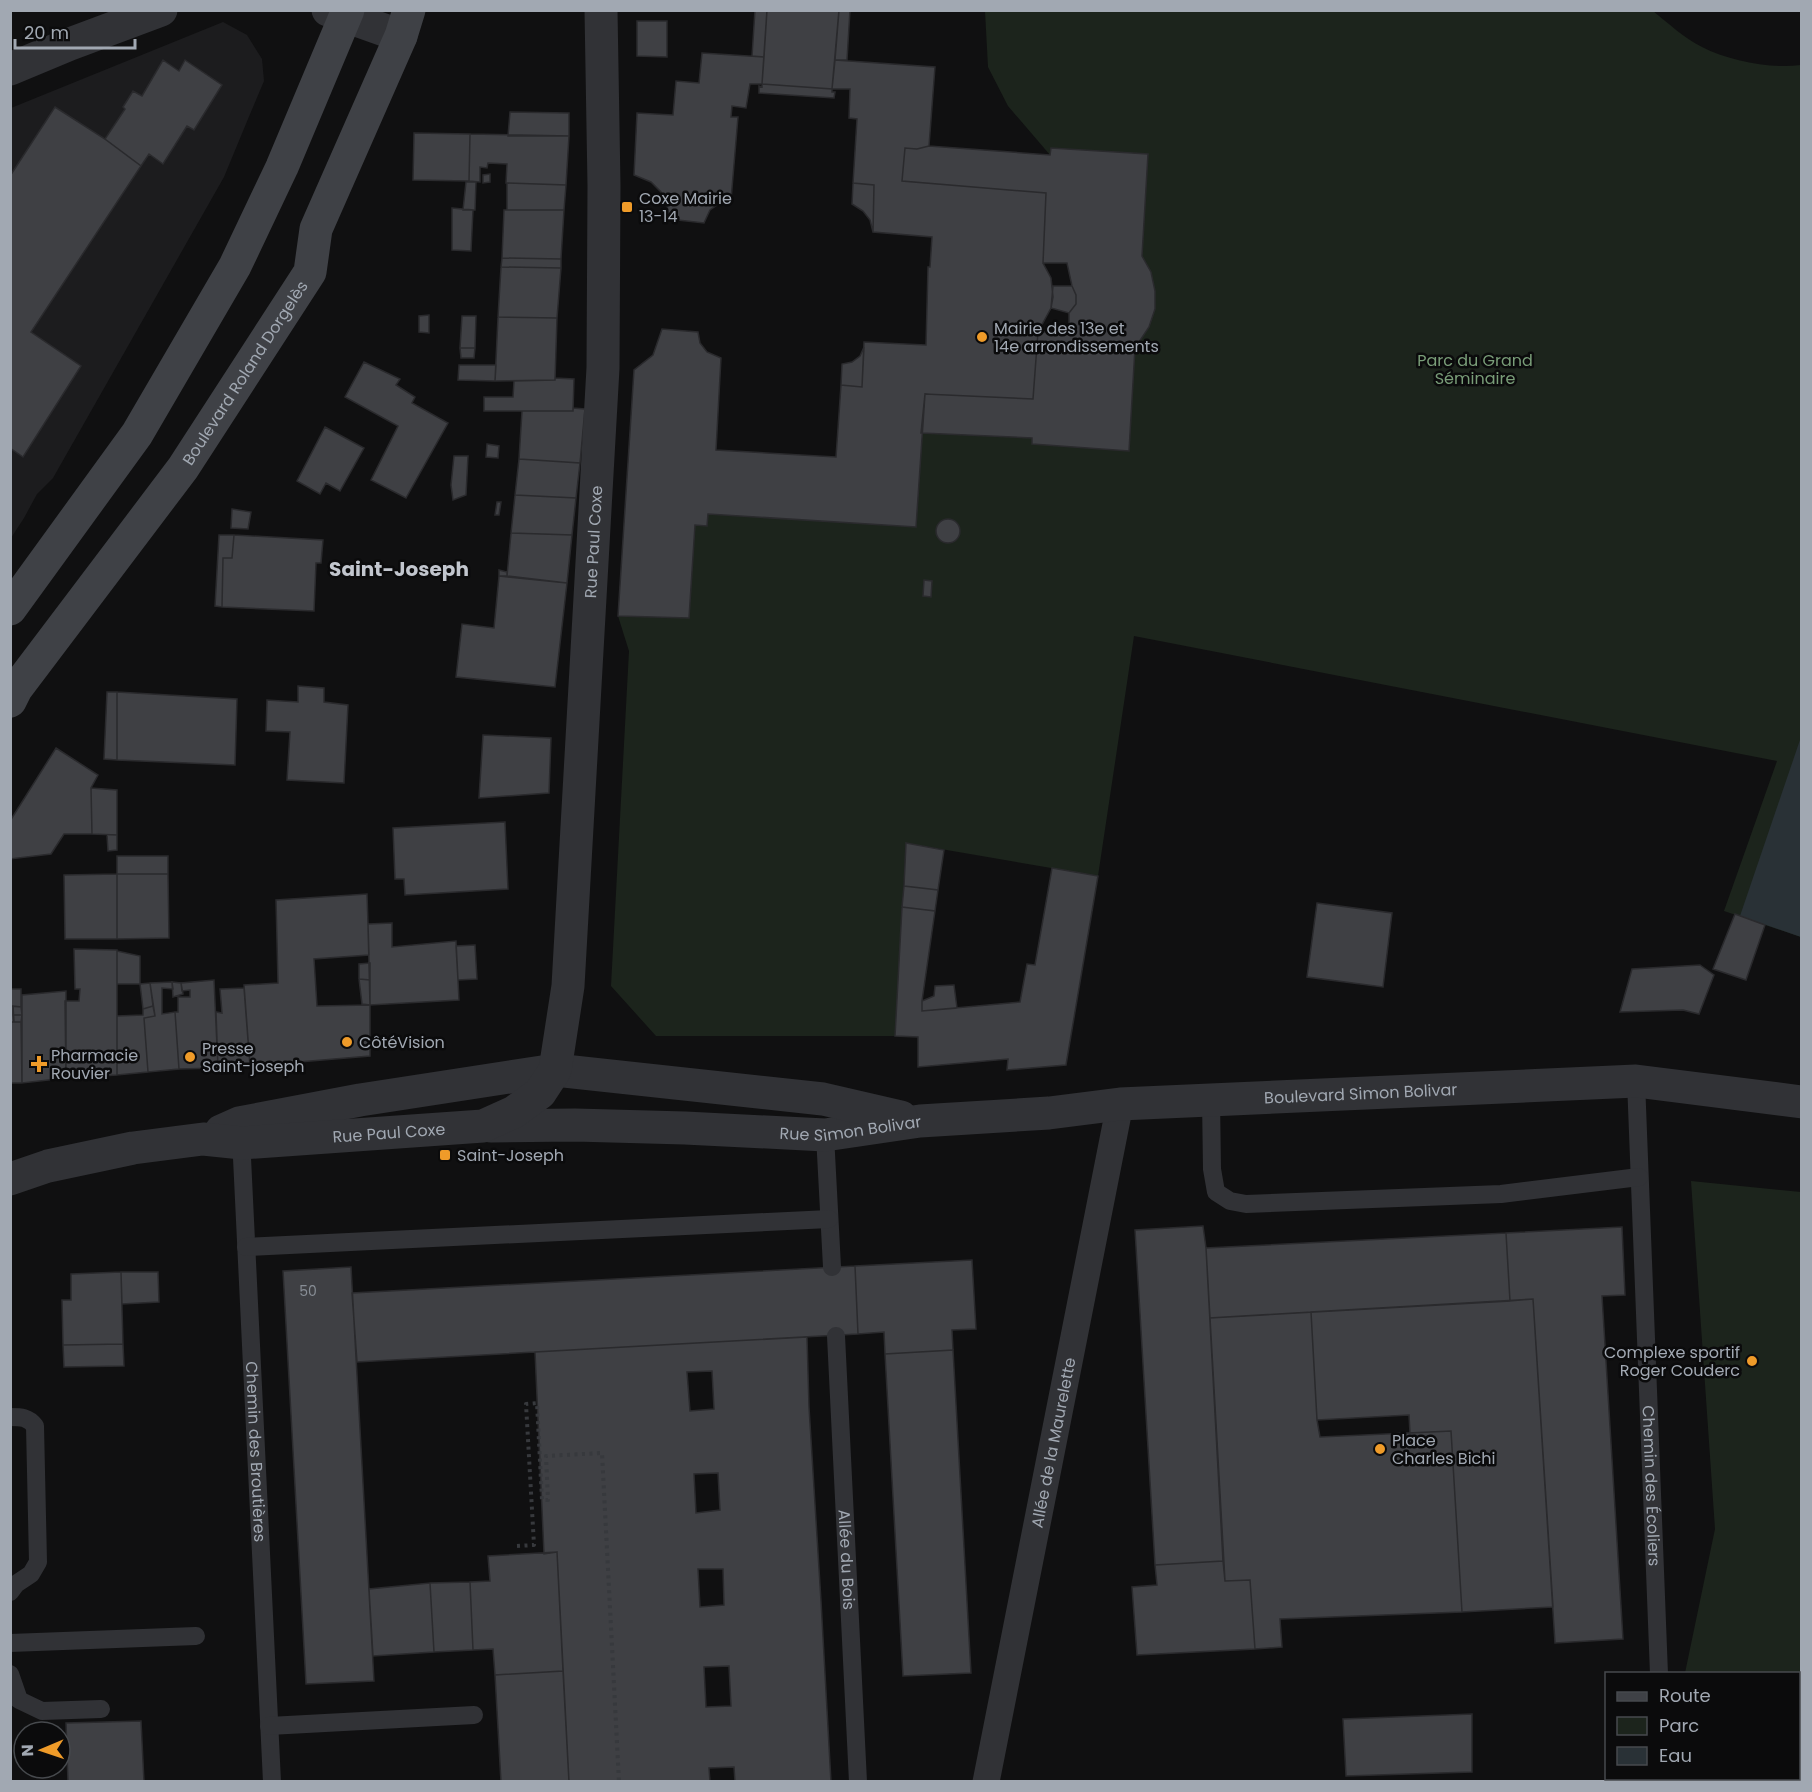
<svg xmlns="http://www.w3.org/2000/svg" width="1812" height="1792" viewBox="0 0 1812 1792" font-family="Poppins,sans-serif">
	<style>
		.built { fill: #1c1c1e }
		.green { fill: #1c241c }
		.water { fill: #293136 }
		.building { fill: #3f4044; stroke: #2a2a2d; stroke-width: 1.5; fill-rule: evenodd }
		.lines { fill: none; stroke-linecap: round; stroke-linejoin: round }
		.path { stroke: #37393d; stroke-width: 4; stroke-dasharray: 3 4.5; stroke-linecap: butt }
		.service { stroke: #313236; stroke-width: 18 }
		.pedestrian { stroke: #313236; stroke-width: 27 }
		.minor { stroke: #313236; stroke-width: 33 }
		.secondary { stroke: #3f4146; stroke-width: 33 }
		.poi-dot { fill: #ef9b29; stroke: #0b0b0c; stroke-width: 2 }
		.labels { text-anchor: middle; stroke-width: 5; stroke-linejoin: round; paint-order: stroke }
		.number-label { font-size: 14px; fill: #888e96 }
		.poi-label { font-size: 16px; fill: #a1a8b2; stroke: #0b0b0c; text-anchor: start }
		.park-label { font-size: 16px; fill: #799d78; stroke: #0b0b0c }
		.street-label { font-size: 16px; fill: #a1a8b2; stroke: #0b0b0c }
		.quarter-label { font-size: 20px; font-weight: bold; fill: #c2c6ce; stroke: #0b0b0c }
	</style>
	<rect width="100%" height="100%" fill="#101011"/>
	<path class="built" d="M223 22 247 35 262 59 264 81 248 119 224 177 53 478 37 494 24 518 11 538V108Z"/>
	<path class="green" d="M985 11H1653C1667 22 1685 39 1702 47 1729 61 1771 69 1801 65V937L1724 911 1777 761 1134 636 1098 876 906 843 895 1036H656L611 986 629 651 618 616 688 618 695 525 707 526 708 514 916 527 921 433 1032 438V444L1129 451 1135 348 1149 327 1155 309 1142 256 1148 155 1051 148 1050 155 1008 106 988 67Z
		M1691 1181 1801 1192V1781H1663V1778H1798V1674L1685 1673 1715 1529Z"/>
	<path class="water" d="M1801 737 1802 937H1801L1740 916Z"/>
	<path class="building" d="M755 10H767L764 57 752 56Z
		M767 10H839L832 89 762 84Z
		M839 10H850L847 60H835Z
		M637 21H667V57L637 56Z
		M702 53 764 57 762 84H750L746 108 732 106 731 117H738L731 200 720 203 710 210 704 223 669 219 667 205 661 192 651 182 634 175 637 113 673 115 676 81 699 83Z
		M163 60 179 71 185 60 222 85 194 130 187 126 163 164 149 154 141 166 105 139 125 109 123 107 133 91 142 96Z
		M835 60 935 67 929 146 917 149 905 148 902 181 1046 193 1043 263 1051 278 1053 297 1051 308 1038 332 1033 399 925 394 916 527 708 514 707 526 695 525 689 618 618 616 634 370 653 355 662 329 698 332 700 343 707 352 721 358 716 450 836 457 841 385 862 387 864 342 926 345 928 267H930L932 237 873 232 874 185 853 183 857 119 849 118 850 89H832Z
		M762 84 832 89V92H835L834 98 759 93V86L762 87Z
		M55 107 105 139 141 166 31 332 81 366 23 457 10 448V176Z
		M510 112 569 113V136H508Z
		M414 133 470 134 469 181 413 180Z
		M470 134 569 136 566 185 506 183 507 164 488 163 487 168 480 167V182L469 181Z
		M929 146 1050 155 1051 148 1148 154 1142 256 1151 272 1155 291V309L1149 327 1135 348 1129 451 1032 444V438L921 433 925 394 1033 399 1038 332H1069V313L1076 304V295L1072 286 1067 263H1043L1046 193 902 181 905 148 917 149Z
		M490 174V182L483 183V175Z
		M466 182H476L475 210H463Z
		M507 183 566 185 564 210H507Z
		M853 183 874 185 873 232 870 220 863 211 852 204Z
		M452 208 473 210 471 251 452 250Z
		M504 210H564L561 259 502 258Z
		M502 258 561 259V268L501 267Z
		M501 267 561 268 557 318 498 317Z
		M1053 286H1072L1076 295V304L1069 313 1051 308Z
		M429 315V333L419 332V316Z
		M462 316H476L475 348H460Z
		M498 317 557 318 555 380 495 381Z
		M864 347 862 387 841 385 842 364 852 362 860 356Z
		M460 348H475L474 358H461Z
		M364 362 400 379 396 385 415 397 412 403 448 423 406 498 371 480 398 426 345 397Z
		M459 365H496L495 381 458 380Z
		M555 378 574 379 573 411H484V397H513L514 381 555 380Z
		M573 408 585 409 580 463 519 459 522 411H573Z
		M325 427 364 448 340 491 326 483 320 494 297 481Z
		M487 444 499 446 498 458 486 457Z
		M454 456H468L466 495 453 500 451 485Z
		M519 459 580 463 576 498 515 495Z
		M515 495 576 498 572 535 511 533Z
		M497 502H501L499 515H495Z
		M232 509 251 512 248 529 231 528Z
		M936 531a12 12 0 1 1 24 0a12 12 0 1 1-24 0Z
		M511 533 572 535 567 583 507 576Z
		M219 535H234L232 558H223L222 607 215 606Z
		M234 535 323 540 321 563H316L314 611 222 607 223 558H232Z
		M499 570 507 572V576H499Z
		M499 576 567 583 555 687 456 677 462 624 494 628Z
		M924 580 932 581 931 597 923 596Z
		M298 686 324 688V702L348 705 344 783 287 780 290 732 266 731 267 700 298 702Z
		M107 692H117V760L104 759Z
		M117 692 237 699 235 765 117 760Z
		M483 735 551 738 549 793 479 798Z
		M56 748 98 775 91 788 92 834H64L51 854 10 859V821Z
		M91 788 117 790V835L92 834Z
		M505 822 508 889 405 895 404 879H395L393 828Z
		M107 835H117V850L108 851Z
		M906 843 944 850 938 890 904 886Z
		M117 856H168V874H117Z
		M1052 868 1098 876 1066 1065 1007 1070 1008 1059 918 1067V1037L895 1036 902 907 935 911 922 1001V1011L1020 1002 1027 964 1035 965Z
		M117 874V939H65L64 875Z
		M117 874H168L169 938 117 939Z
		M904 886 938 890 935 911 902 907Z
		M367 894 369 955 314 959 317 1006 370 1005V1056L250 1066 244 985 278 983 276 900Z
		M1317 903 1392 913 1383 987 1307 977Z
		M1735 914 1765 925 1746 980 1713 969Z
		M392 923V947L456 941 459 1000 370 1005 368 924Z
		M475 945 477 979 458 980 456 946Z
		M74 949 117 950V1075L66 1078 65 1001H79L80 989H75Z
		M117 951 140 956V984H117Z
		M370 963V980L359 979V964Z
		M1700 965 1714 975 1699 1014 1683 1010 1620 1012 1632 969Z
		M359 979 370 980V1005L362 1004Z
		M214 980 218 1068 179 1069 175 1012H178V997H190V990L182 991 181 983Z
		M172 982 181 983 183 994 173 997Z
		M172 982 173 989 162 988V1014L175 1012 179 1069 148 1072 144 1018 155 1016 150 983Z
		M150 983 153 1006 143 1009 140 984Z
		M954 985 957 1008 922 1011V1001L934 996 935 986Z
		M244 988 250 1066 218 1068 216 1012 222 1013 220 989Z
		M10 989H21V1007L10 1006Z
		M66 991V1078L22 1083V995Z
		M10 1006H13L14 1022H10Z
		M13 1006 21 1007 22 1015H13Z
		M153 1006 155 1016 144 1018 148 1072 117 1075V1016L143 1015V1009Z
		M13 1015H22L21 1022H14Z
		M10 1022H21L22 1083H10Z
		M1203 1226 1206 1248 1223 1561 1155 1565 1135 1230Z
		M1622 1227 1625 1295 1602 1296 1623 1639 1555 1643 1533 1299 1510 1301 1506 1233Z
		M1506 1233 1510 1301 1210 1318 1206 1248Z
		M972 1260 976 1329 952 1330 953 1350 885 1354 884 1332 858 1334 855 1266Z
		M855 1266 858 1334 357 1362 352 1293Z
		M351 1267 374 1681 306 1684 283 1271Z
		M121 1272H158L159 1302 122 1304Z
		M121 1272 123 1344 63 1345 62 1300H71V1274Z
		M1533 1299 1553 1607 1462 1612 1451 1431 1410 1433 1409 1415 1317 1420 1311 1312Z
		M1311 1312 1317 1420 1320 1437 1451 1431 1462 1612 1280 1619 1282 1647 1255 1649 1250 1580 1225 1581 1210 1318Z
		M807 1337 809 1407 821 1601 831 1782H735L734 1767 709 1768 710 1782H569L557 1552 544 1554 535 1352ZM712 1371 714 1409 690 1411 687 1372ZM718 1473 720 1510 696 1513 694 1474ZM698 1569H723L724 1605 700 1607ZM729 1666 731 1706 706 1707 704 1667Z
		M123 1344 124 1366 64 1367 63 1345Z
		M953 1350 971 1673 903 1676 885 1354Z
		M557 1552 563 1671 495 1675 493 1649 473 1650 470 1582 490 1581 488 1556Z
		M1223 1561 1225 1581 1250 1580 1255 1649 1137 1655 1132 1587 1157 1585 1155 1565Z
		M470 1582 473 1650 434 1652 430 1583Z
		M430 1583 434 1652 373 1656 369 1589Z
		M563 1671 569 1782H501L495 1675Z
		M1472 1714V1772L1346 1776 1343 1719Z
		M141 1721 144 1782H68L66 1723Z"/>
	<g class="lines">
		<path class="path" d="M517 1546 534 1545 526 1404 537 1403 542 1500H548L546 1456 602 1453 619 1782"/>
		<g class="service">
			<path id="s1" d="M1636 1081 1659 1674"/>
			<path d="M1211 1099 1212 1169 1216 1192 1230 1201 1246 1204 1501 1194 1639 1177"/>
			<path d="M825 1135 832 1267"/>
			<path id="s2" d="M241 1137 272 1782"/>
			<path d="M246 1247 829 1219"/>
			<path id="s3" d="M836 1336 858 1782"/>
			<path d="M10 1417C21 1417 28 1417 35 1426L38 1562 31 1574 16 1584 10 1592"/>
			<path d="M10 1643 196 1636"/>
			<path d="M10 1674 19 1700 42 1711 101 1709"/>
			<path d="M269 1726 474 1715"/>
			<path d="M1642 1782V1778"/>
		</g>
		<path class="pedestrian" id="s4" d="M986 1782 1120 1104"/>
		<g class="minor">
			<path d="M328 10 401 36"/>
			<path d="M10 69 70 44 161 10"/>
			<path id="s5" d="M491 1126 575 1125 685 1128 825 1135 920 1121 1049 1113 1120 1104 1636 1081 1802 1102"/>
			<path d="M221 1131 239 1123 360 1100 555 1070 823 1099 901 1117"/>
			<path id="s6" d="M10 1179 48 1166 133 1148 203 1139 242 1143 483 1126 514 1112 540 1093 555 1070 568 986 603 368 604 186 601 10"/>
		</g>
		<g class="secondary">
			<path d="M10 609 137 434 235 266 282 167 348 10"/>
			<path id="s7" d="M10 701 16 689 183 468 310 272 316 229 401 36 409 10"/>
		</g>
	</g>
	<g class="poi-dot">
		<rect x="621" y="201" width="12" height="12" rx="3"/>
		<circle cx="982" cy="337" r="6"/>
		<circle cx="347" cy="1042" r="6"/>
		<circle cx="190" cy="1057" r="6"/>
		<path d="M36 1055h6v6h6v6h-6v6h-6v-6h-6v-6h6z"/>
		<rect x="439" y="1149" width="12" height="12" rx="3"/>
		<circle cx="1752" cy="1361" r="6"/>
		<circle cx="1380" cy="1449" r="6"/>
	</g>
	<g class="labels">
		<g class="number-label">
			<text x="308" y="1296">50</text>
		</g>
		<g class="poi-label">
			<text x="639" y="204">Coxe Mairie<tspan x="639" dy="18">13-14</tspan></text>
			<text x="994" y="334">Mairie des 13e et<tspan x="994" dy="18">14e arrondissements</tspan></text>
			<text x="359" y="1048">CôtéVision</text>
			<text x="202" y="1054">Presse<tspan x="202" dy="18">Saint-joseph</tspan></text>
			<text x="51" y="1061">Pharmacie<tspan x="51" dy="18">Rouvier</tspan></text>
			<text x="457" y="1161">Saint-Joseph</text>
			<text x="1740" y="1358" text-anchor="end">Complexe sportif<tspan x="1740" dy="18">Roger Couderc</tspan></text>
			<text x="1392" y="1446">Place<tspan x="1392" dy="18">Charles Bichi</tspan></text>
		</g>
		<g class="park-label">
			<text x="1475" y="366">Parc du Grand<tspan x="1475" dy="18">Séminaire</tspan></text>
		</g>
		<g class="street-label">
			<text dy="6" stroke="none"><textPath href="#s7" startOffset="404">Boulevard Roland Dorgelès</textPath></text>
			<text dy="6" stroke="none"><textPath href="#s6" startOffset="1102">Rue Paul Coxe</textPath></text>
			<text dy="6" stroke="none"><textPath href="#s5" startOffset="872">Boulevard Simon Bolivar</textPath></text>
			<text dy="6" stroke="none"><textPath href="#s5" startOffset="360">Rue Simon Bolivar</textPath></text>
			<text dy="6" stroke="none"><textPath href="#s6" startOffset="384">Rue Paul Coxe</textPath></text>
			<text dy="6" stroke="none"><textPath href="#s4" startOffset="346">Allée de la Maurelette</textPath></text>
			<text dy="6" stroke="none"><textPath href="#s2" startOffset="315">Chemin des Broutières</textPath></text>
			<text dy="6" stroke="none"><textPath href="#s1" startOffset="405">Chemin des Écoliers</textPath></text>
			<text dy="6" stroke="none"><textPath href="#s3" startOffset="224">Allée du Bois</textPath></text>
		</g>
		<g class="quarter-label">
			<text x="399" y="576">Saint-Joseph</text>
		</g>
	</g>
	<rect width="1812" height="1792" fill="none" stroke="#a1a8b2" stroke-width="24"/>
	<rect x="1605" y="1672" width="195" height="108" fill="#0b0b0c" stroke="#474a4e" stroke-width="1.5"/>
	<rect x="1617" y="1692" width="30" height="9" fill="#3f4146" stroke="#474a4e" stroke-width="1.5"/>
	<text x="1659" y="1702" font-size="18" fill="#a1a8b2">Route</text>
	<rect x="1617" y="1717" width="30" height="18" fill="#1c241c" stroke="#474a4e" stroke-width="1.5"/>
	<text x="1659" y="1732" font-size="18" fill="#a1a8b2">Parc</text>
	<rect x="1617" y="1747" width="30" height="18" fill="#293136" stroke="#474a4e" stroke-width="1.5"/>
	<text x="1659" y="1762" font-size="18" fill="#a1a8b2">Eau</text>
	<g transform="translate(42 1750) rotate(268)"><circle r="28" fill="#0b0b0c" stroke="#474a4e" stroke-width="1.5"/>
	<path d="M0-4.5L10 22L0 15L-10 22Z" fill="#ef9b29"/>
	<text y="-9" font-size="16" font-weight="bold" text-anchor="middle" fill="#a1a8b2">N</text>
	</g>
	<path d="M15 39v9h120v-9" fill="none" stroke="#a1a8b2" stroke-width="3"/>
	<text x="24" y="39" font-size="18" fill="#a1a8b2" stroke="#0b0b0c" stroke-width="4.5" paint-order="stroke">20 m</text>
</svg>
